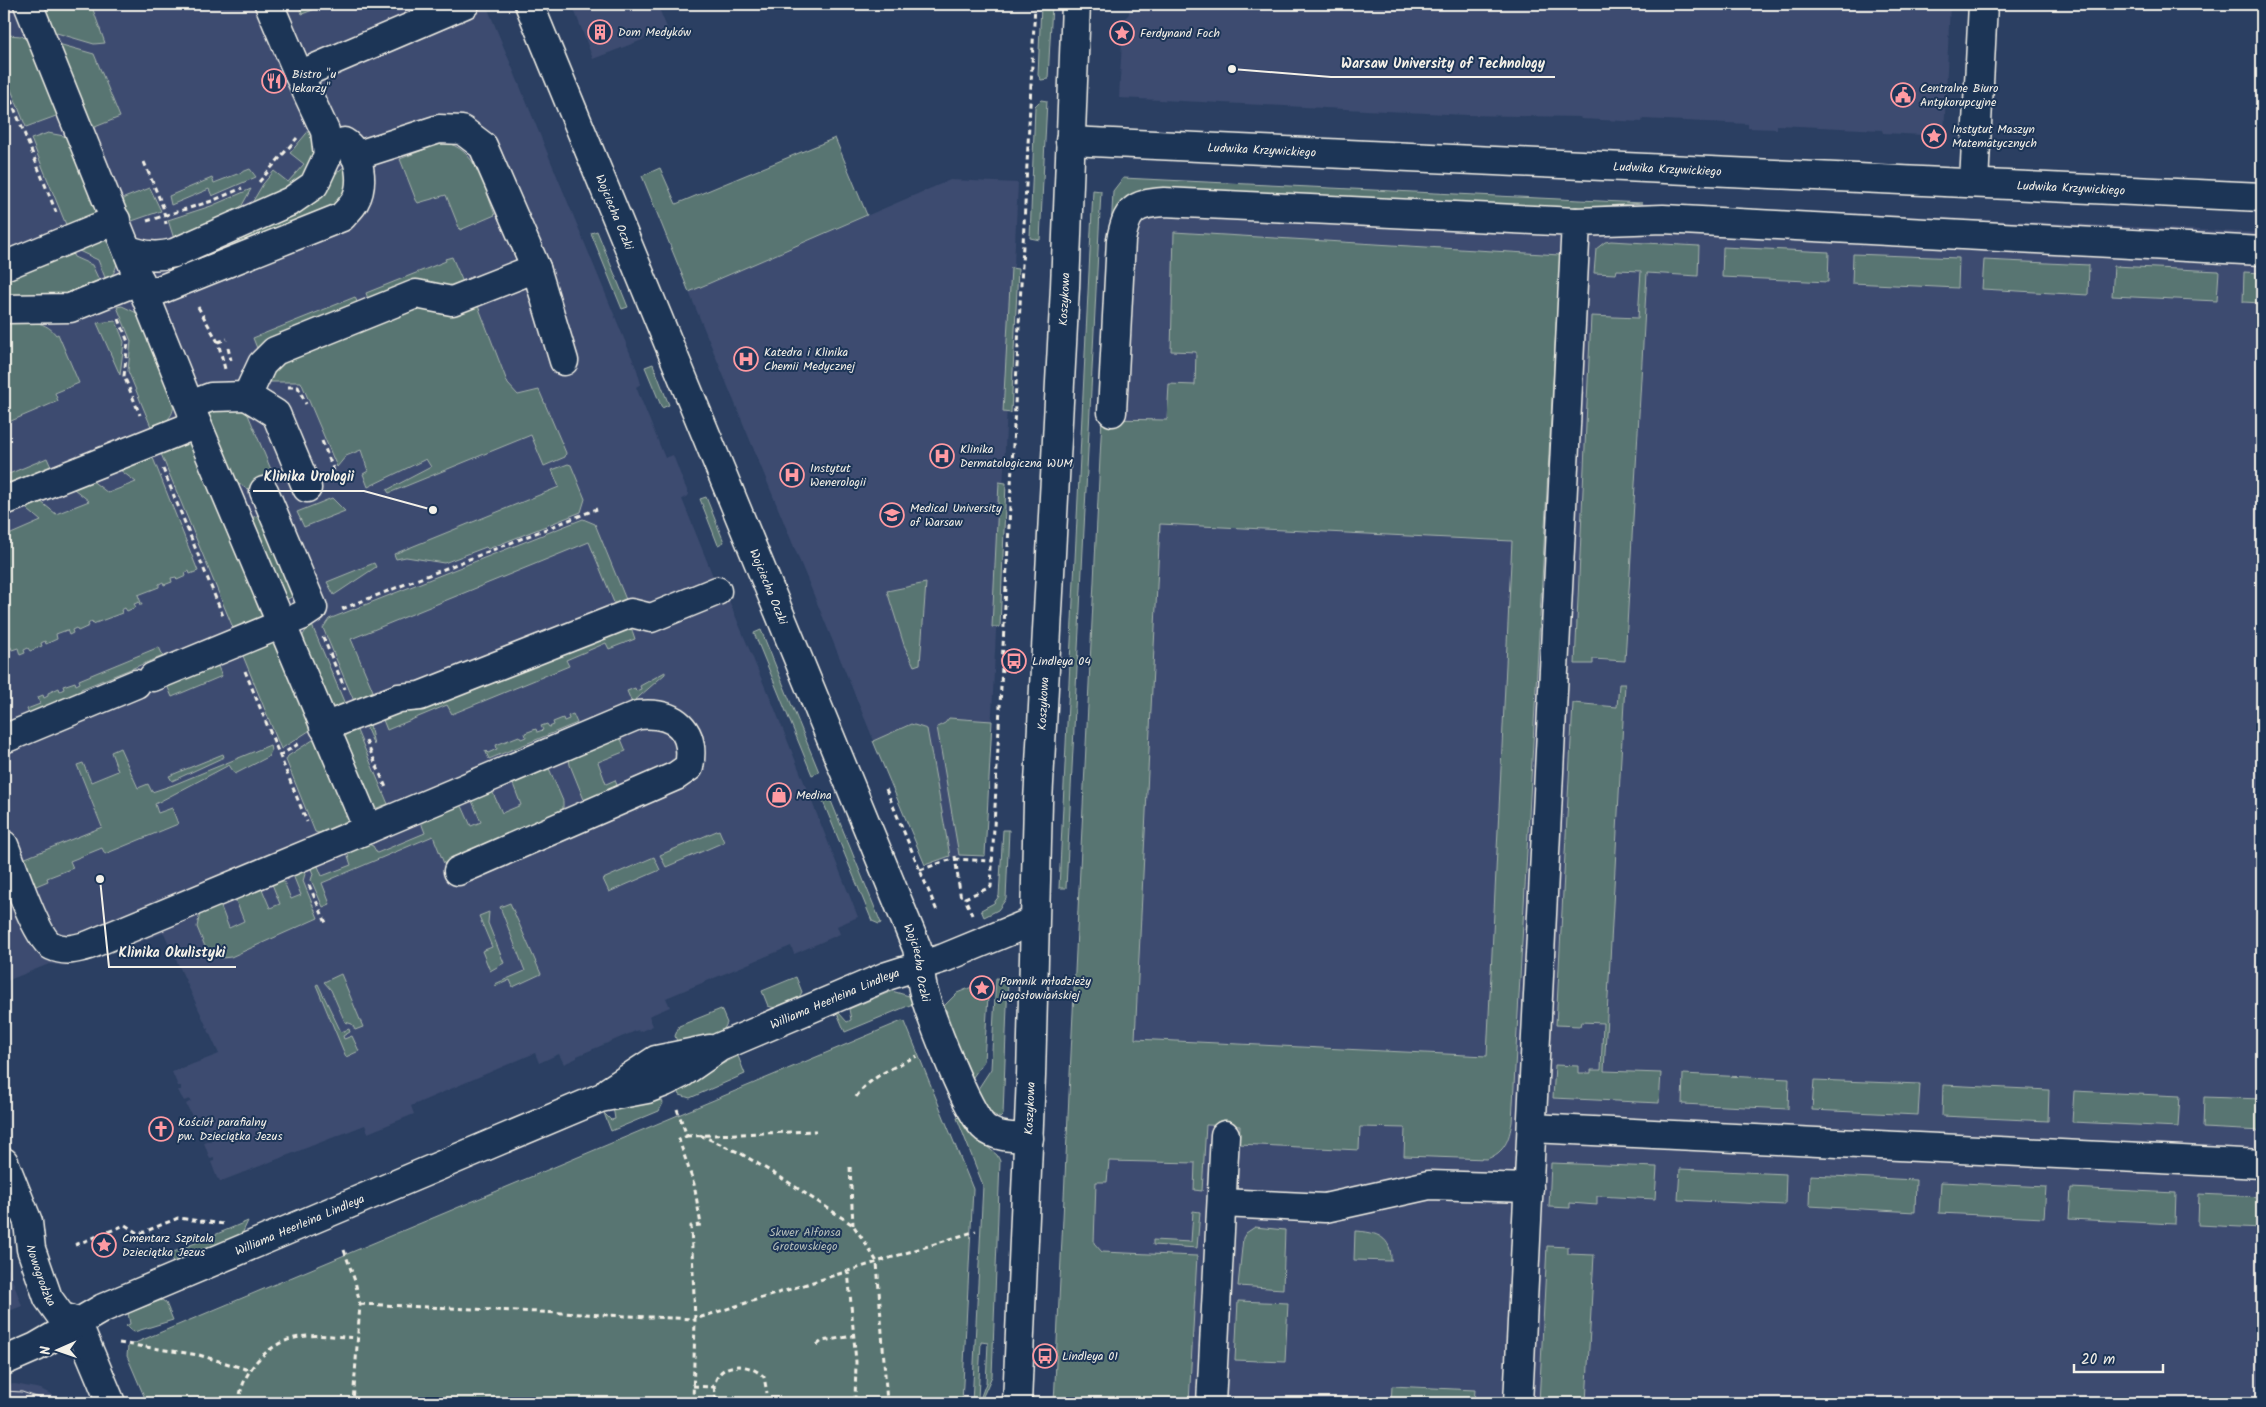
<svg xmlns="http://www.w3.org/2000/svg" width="2266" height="1407" viewBox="0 0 2266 1407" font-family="Kalam,sans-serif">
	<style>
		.built { fill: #3c4b6f }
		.green { fill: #587572; stroke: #a6b3ad; fill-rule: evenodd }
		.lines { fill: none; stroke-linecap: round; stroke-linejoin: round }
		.minor-casing { stroke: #f4f1e8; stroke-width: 31 }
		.path { stroke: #f4f1e8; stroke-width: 3; stroke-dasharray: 5 4; stroke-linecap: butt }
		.minor { stroke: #1d3557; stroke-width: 28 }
		.tram { stroke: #f4f1e8; stroke-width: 1 }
		.labels { text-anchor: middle; stroke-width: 4; stroke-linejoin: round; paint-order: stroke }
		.poi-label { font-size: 12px; fill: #f4f1e8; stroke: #1d3557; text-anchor: start }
		.street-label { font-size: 12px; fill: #f4f1e8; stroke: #1d3557 }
		.park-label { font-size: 12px; fill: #b6bfb9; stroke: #1d3557 }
		.leader { fill: none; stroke: #f4f1e8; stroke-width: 2 }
		.callout-dot { fill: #f4f1e8; stroke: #1d3557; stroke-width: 2 }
		.callout-label { font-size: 14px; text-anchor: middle; font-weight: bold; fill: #f4f1e8; stroke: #1d3557; stroke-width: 4; stroke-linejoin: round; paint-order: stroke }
	</style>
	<rect width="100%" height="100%" fill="#2b3f62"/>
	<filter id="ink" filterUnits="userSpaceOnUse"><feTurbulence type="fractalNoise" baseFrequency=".02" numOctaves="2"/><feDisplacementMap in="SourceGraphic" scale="10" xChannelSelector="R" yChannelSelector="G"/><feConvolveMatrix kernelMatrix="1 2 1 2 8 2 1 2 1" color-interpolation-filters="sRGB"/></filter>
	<g filter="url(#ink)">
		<path class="built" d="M4 4H486L637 370 641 384 636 387 665 458 673 455 681 476 689 495 682 499 713 576 718 574 767 692H768L858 917 837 926 840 934 794 954 791 946 666 998 670 1007 649 1016 653 1026 639 1032 638 1030 577 1056V1058L564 1064 559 1054 539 1063 535 1053 411 1106 414 1114 368 1133 365 1125 219 1182 220 1180 217 1178 211 1162 214 1161V1158L210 1159 204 1143 207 1141 211 1142V1139L208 1138 201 1119 202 1116 199 1115 194 1120 186 1104 191 1101 189 1099 184 1101 181 1096 178 1090H181V1086H178L172 1072 219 1054 164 933 81 962 66 966 49 964 4 982Z
			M572 4H657L668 30 593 59Z
			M1129 4H1950L1944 136 1883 133 1882 130 1777 125V129L1748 128V124L1643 119 1642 122 1581 119 1580 117 1466 115 1119 98 1123 20 1129 14Z
			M1123 178 2262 233V1403H1054L1113 191Z
			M950 180 1018 183 985 856H955L925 865 689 292Z
			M4 1257 22 1306 4 1313Z
			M15 1384 41 1389 67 1403H38L15 1398H4V1385Z"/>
		<path class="green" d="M39 4H91L105 43 94 44 50 31Z
			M299 4H329L302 14Z
			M1041 4H1052L1048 79 1041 80 1038 75Z
			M7 35 22 36 29 43 58 113 56 116 26 127 4 72V36Z
			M55 43 94 54 120 117 95 127 88 122Z
			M1041 100 1047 101 1040 240 1030 238 1035 106Z
			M311 128 316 164 276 200 246 213 263 184 274 171 288 182 304 164 290 153Z
			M48 133 64 136 70 142 96 204 94 216 69 232 31 139Z
			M835 138 867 215 689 292 642 176 660 168 676 204Z
			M443 142C477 148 484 187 495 215L460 230 446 195 418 203 416 200 400 159Z
			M346 165 349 166 344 203 221 257 231 239 287 214Z
			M250 169 256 177 212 196 209 189 171 205 169 196 212 178 214 183Z
			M1123 178 1642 203 1537 212 1135 194 1124 199 1118 208 1107 419 1167 420 1169 384 1195 385 1196 352 1171 351 1174 232 1560 255 1512 1122C1509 1140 1505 1152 1487 1159L1404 1156 1405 1128 1360 1127 1359 1150 1239 1144 1240 1126 1206 1125 1202 1191 1194 1190 1195 1163 1109 1161 1107 1182H1096L1094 1243 1102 1252 1197 1256 1189 1403H1054L1113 191ZM1160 524 1512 541 1487 1056 1135 1039Z
			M150 188 161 211 129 222 123 205 124 198Z
			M251 189 235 218 175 242 168 220 211 206Z
			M1093 190 1101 191 1066 888H1059Z
			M597 231 628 307 622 309 591 233Z
			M99 238C118 244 124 269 106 280L98 260 79 251 76 244Z
			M1611 241 1699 246 1698 276 1647 273 1625 661 1593 659V664H1575L1591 316 1638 318 1641 271 1617 270 1616 274 1594 273 1596 249 1605 242Z
			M1723 247 1829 252 1828 282 1722 277Z
			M70 249 74 257 92 265 99 280 64 294 4 297V277Z
			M1853 254 1959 258 1958 288 1852 283Z
			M452 257 465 287 370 305 366 293 446 261 445 259Z
			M1984 260 2089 265 2088 295 1982 289Z
			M2114 266 2219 271 2217 301 2112 296Z
			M1011 268 1018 269 1011 413 1003 412Z
			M2244 272 2262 273V303L2243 302Z
			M355 297 360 309 260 356 253 338Z
			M477 303 508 384 518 395 539 390 566 453 565 457 544 466 531 435 389 493 387 490 431 467 426 459 368 487 363 474 368 471 361 450 346 456 337 467 301 382H262L272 363 413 304Z
			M122 306 139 314 173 399C176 417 166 422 152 429L128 371 131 341 117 307Z
			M4 321C22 322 44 318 56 335L58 334 79 383 55 393 58 401 4 424Z
			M116 321 124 342 120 375 97 323Z
			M653 364 669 405 662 408 645 367Z
			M244 405 275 479 247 489 236 482 208 415 213 406Z
			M186 441 191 443 264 613V618L236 635 159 449Z
			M151 453 198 571 190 574 189 571 185 573 186 576 177 580 176 577 171 578 172 582 164 585 163 582 159 584V587L138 595 142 605H140L139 602 134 604 136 607 127 611 125 608 121 610 122 613 93 624 92 621 88 624 89 626 78 631 76 628 72 630 73 633 69 635 67 630 56 634 57 639 46 644 45 641 41 643 42 646 30 651 28 648 24 650 25 653 20 655 18 648 12 650 11 647 6 649 7 652 4 654V596L9 593 4 579V537L41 521 21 504 40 501 56 514 89 501 69 485 91 480 108 493 136 482 116 467Z
			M47 458 51 467 4 486V476Z
			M568 464 571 465 585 499 581 512 488 549 486 547 444 563 406 557 396 559 394 554 559 487 552 470Z
			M999 482 1006 483 1000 627H992Z
			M706 497 724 542 718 545 700 499Z
			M332 498 345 511 304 527 297 512Z
			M265 513 299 594 285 600 251 518Z
			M583 519 595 524 629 607 615 605 589 542 351 639 373 691 354 701 323 628 329 619Z
			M374 563 376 567 334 595 327 582Z
			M926 583 920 664 914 666 904 645 887 591Z
			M311 623 345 704 333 708 329 705 302 643 303 635Z
			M631 627 635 639 609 649 606 643 566 660 569 666 452 714 447 705 387 730 381 715 369 720 374 745 362 718Z
			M761 630 819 772 812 775 754 633Z
			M271 641 280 649 312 729 281 749 241 651Z
			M159 647 163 656 81 689V691L29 714 27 709 40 704 38 697 43 695 44 698 48 696V693L59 688 60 691 64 689 63 686 75 682 76 685 80 683 79 680Z
			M216 662 222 676 172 697 166 683Z
			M665 672V674L632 703 627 691 635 688 636 691 641 689 640 686Z
			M1619 684H1625L1604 1071 1661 1073 1659 1103 1553 1098 1555 1065 1578 1066V1073H1591V1070H1601L1603 1023 1581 1022 1580 1026 1556 1025 1573 703 1617 707Z
			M573 714 577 723 489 759 485 750 488 753 497 749 496 745 519 736 521 739 526 737 525 733 536 729 537 732 543 730 541 726 547 724 549 727 554 725 553 722 563 718 564 721 569 719 568 716Z
			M949 718 992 721 985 856 959 855 937 727 945 723Z
			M353 721 388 804 371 810 341 737 342 732Z
			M911 724 927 729 950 856 925 865 873 741Z
			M618 732 626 751 598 762 606 784 615 780 620 793 585 802 570 765 569 759Z
			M316 738 349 820 319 833 315 832 286 760 288 756Z
			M270 745 271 751 268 757 235 774 229 765 155 804 158 813 172 808 178 824 105 854 102 848 70 861 73 868 47 878 48 881 36 886 32 885 23 859 102 827 77 765 83 763 91 782 118 771 111 752 120 748 138 788 148 784 152 792 173 785Z
			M223 754 224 757 172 781 169 776Z
			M548 766 563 801V810L557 818 445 866 433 836 322 883 330 904 323 907 311 880 313 874 308 861 310 860 318 866 322 876 351 865 348 856 352 848 363 842 373 846 377 853 425 833 422 825 423 817 456 803 462 806 471 826 481 822 472 801C477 793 484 790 493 793L502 813 521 805 513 784 517 775Z
			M829 796 881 923 879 924 872 921 822 799Z
			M719 830 724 842 666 867 660 855Z
			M1003 830H1009L1006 899 998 910 984 917 981 910 994 903 999 896Z
			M654 857 660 870 609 892 603 879Z
			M301 864 305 874 303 881 318 918 231 957 222 958 212 955 206 949 197 927 200 913 215 905 221 907 229 928 244 921 236 901 238 895 257 887 262 889 270 908 280 904 272 884 279 877 284 882 291 899 301 895 293 875 296 866Z
			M510 903 541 974 513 987 510 980 496 986 495 984 525 971 500 907Z
			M489 912 488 923 504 963 490 971 482 951 492 947 479 916Z
			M341 974 363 1027 355 1030 352 1024 345 1022 331 990 324 982Z
			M796 977 802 992 798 999 775 1008 768 1006 762 991Z
			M996 978 1008 979 1003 1115 1000 1118 987 1111 976 1092 991 1069Z
			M989 980 984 1061 971 1080 945 1015 947 1012 944 1006 957 993Z
			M318 984 341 1032 349 1029 350 1032 343 1036 344 1039 352 1036 359 1051 346 1057 316 985Z
			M892 991 909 996 915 1003 845 1032 837 1013H839L847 1022 851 1020 849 1009Z
			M721 1009 727 1023 723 1031 679 1047 675 1036 679 1026Z
			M902 1021 905 1022 973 1189 962 1403H147L127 1356 128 1346Z
			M738 1056 745 1074 690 1098 680 1095 677 1087Z
			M1683 1074 1789 1079 1788 1109 1682 1104Z
			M1814 1080 1920 1084 1918 1115 1812 1110Z
			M1943 1085 2049 1090 2048 1121 1942 1116Z
			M2074 1091 2180 1096 2178 1127 2072 1122Z
			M659 1094 663 1103 659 1111 611 1131 604 1113 611 1120 615 1119 613 1107Z
			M2204 1097 2262 1099V1131L2203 1128Z
			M960 1117 968 1131 997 1155 1000 1161 992 1376 980 1403H972L983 1185 957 1118ZM981 1342 988 1343 986 1383 980 1399 978 1398Z
			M1551 1163 1657 1167 1655 1199 1597 1196V1205L1570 1203V1208L1549 1207Z
			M1680 1169 1786 1174 1785 1205 1678 1200Z
			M1810 1175 1916 1180 1915 1212 1809 1206Z
			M1941 1182 2046 1187 2044 1218 1939 1213Z
			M2071 1188 2176 1193 2175 1224 2069 1219Z
			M2199 1194 2262 1197V1228L2198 1225Z
			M1193 1211 1200 1212 1197 1248 1153 1245V1240L1191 1242Z
			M248 1221 242 1234 173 1263 169 1254Z
			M1255 1227 1285 1230 1283 1289 1238 1286 1243 1238 1246 1233Z
			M1355 1231C1377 1232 1392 1237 1391 1261L1354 1260Z
			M1547 1246 1568 1247V1254L1594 1255 1586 1403H1539Z
			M162 1300 166 1303 173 1320 134 1332 126 1326 130 1324 128 1313Z
			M1238 1301 1288 1303 1285 1362 1235 1360Z
			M1392 1386 1475 1390 1474 1403H1391Z"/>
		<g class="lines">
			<g class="minor-casing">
				<g id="minor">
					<path d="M28 4 197 424 368 829 638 715C675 711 696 730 689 767L676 776 458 871"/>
					<path d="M269 4 299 75"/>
					<path id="s1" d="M529 4 917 948C920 963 920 979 924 993 931 1017 968 1115 985 1128 997 1138 1014 1137 1029 1138"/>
					<path id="s2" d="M1070 141 2262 197"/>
					<path d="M355 156 439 129 462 130 483 146 536 268 564 361"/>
					<path d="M1974 183 1983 4"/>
					<path d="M1576 222 1663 219 2262 251"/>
					<path d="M129 250C146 256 157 257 174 253L291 201 314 185 328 155 325 131 299 75 465 4"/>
					<path d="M4 266 116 220"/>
					<path d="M147 295 342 217C346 212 352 207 355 201 364 185 361 152 344 142"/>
					<path d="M4 309 70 308 140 280"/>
					<path d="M190 405 211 397 247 396"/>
					<path d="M1112 412 1121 240C1127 210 1133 204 1164 202L1576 222 1518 1403"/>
					<path d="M307 488 276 414 247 396 262 364 275 351 416 294 452 301 536 268"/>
					<path d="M4 501 197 424"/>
					<path d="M153 677 301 616 313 608 264 491"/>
					<path d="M324 727 399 698 420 696 631 613 651 618 717 591"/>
					<path d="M4 739 136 684"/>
					<path d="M4 845C12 864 36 938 52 946 65 952 76 949 89 945L368 829"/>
					<path d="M609 1091 656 1060 710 1049"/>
					<path d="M1532 1128 2262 1164"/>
					<path id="s3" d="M4 1162 28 1222 31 1249 48 1298 61 1316 77 1322 111 1403"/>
					<path d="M1222 1203 1325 1208 1429 1185 1529 1188"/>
					<path id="s4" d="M4 1361 36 1347 103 1308 600 1098 647 1089 665 1082 681 1074 720 1047 887 976 944 958 1034 921"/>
					<path id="s5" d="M1017 1403 1031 1076 1038 802 1065 287 1076 4"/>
					<path d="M1211 1403 1225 1135"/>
				</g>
			</g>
			<path class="path" d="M4 83 56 212
				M144 162 163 207 166 224
				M259 182 297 138
				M147 221 212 201 242 188
				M198 307 218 342 225 369
				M119 319 128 342 124 376 140 415
				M218 342 227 339
				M228 348 231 360
				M288 387H298L306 404
				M322 441 334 471
				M163 469 223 616
				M342 609 597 509
				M323 637 345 689
				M245 671 307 822
				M366 741 387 790
				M279 756 300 743
				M886 789 937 911
				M955 856 961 900
				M920 870 946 861 955 859 993 861
				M309 885 326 923
				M972 915 965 898 991 887 1035 4
				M856 1097C871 1076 894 1067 917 1056
				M677 1109 687 1136 679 1140 694 1184 701 1225 691 1226 695 1319 976 1231
				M700 1135 740 1153 788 1182 853 1225 864 1241 877 1262 887 1403
				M687 1136 816 1131
				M850 1167 853 1225
				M75 1245 125 1225 139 1234 178 1218 224 1224
				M344 1250 355 1281 360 1304 353 1403
				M848 1270 856 1362 855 1403
				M360 1304 695 1319 693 1403
				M119 1343 199 1355 249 1370
				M817 1345 822 1341 853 1336
				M693 1386 714 1387C718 1360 749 1362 764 1377L767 1393
				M714 1387 717 1403
				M239 1403C240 1387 247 1373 257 1361 287 1329 317 1335 357 1338"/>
			<use href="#minor" class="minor"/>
			<path class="tram" d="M4 1391 22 1392 54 1403"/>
		</g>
	</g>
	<defs>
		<g id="building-ring" transform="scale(1.25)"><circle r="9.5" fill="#1d3557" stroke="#ff9aa2" stroke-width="1.5"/><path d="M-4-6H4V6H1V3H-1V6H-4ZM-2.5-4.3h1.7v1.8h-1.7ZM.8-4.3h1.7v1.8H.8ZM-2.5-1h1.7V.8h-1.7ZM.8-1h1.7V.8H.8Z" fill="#ff9aa2"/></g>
		<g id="sight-ring" transform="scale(1.25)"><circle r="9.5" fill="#1d3557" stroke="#ff9aa2" stroke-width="1.5"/><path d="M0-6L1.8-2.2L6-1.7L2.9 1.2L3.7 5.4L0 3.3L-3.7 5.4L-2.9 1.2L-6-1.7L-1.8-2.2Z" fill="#ff9aa2"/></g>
		<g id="restaurant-ring" transform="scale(1.25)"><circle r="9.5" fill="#1d3557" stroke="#ff9aa2" stroke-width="1.5"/><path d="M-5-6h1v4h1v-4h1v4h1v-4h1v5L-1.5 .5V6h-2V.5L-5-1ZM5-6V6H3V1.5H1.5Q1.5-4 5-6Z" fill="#ff9aa2"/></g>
		<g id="civic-ring" transform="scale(1.25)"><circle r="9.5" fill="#1d3557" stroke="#ff9aa2" stroke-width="1.5"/><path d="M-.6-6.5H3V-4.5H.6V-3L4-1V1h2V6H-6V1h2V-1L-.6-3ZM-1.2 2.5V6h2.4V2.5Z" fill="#ff9aa2"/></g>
		<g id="hospital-ring" transform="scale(1.25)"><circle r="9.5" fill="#1d3557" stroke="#ff9aa2" stroke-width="1.5"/><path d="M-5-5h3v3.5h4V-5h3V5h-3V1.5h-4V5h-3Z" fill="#ff9aa2"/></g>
		<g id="university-ring" transform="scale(1.25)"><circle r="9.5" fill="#1d3557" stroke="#ff9aa2" stroke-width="1.5"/><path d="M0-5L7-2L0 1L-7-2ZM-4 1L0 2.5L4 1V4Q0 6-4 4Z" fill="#ff9aa2"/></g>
		<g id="bus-ring" transform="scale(1.25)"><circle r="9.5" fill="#1d3557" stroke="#ff9aa2" stroke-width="1.5"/><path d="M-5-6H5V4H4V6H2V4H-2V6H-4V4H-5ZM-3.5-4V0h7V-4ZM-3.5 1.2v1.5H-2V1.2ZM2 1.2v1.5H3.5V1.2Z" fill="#ff9aa2"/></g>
		<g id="shop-ring" transform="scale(1.25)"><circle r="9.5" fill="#1d3557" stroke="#ff9aa2" stroke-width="1.5"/><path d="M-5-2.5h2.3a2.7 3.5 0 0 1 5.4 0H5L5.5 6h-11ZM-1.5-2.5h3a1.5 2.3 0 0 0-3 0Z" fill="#ff9aa2"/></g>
		<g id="church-ring" transform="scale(1.25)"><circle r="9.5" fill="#1d3557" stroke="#ff9aa2" stroke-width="1.5"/><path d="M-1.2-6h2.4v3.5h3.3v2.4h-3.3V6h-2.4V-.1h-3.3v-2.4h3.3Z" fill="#ff9aa2"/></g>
	</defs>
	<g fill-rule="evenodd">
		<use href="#building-ring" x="600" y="32"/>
		<use href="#sight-ring" x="1122" y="33"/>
		<use href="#restaurant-ring" x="274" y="81"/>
		<use href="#civic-ring" x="1903" y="95"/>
		<use href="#sight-ring" x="1934" y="136"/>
		<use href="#hospital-ring" x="746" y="359"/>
		<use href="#hospital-ring" x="942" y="456"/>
		<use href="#hospital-ring" x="792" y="475"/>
		<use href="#university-ring" x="892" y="515"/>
		<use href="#bus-ring" x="1014" y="661"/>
		<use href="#shop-ring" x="779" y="795"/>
		<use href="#sight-ring" x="982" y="988"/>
		<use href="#church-ring" x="161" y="1129"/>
		<use href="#sight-ring" x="104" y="1245"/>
		<use href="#bus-ring" x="1045" y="1356"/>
	</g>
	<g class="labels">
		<g class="poi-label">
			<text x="618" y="36">Dom Medyków</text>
			<text x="1140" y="37">Ferdynand Foch</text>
			<text x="292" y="78">Bistro "u<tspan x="292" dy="14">lekarzy"</tspan></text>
			<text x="1920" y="92">Centralne Biuro<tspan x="1920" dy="14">Antykorupcyjne</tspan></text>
			<text x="1952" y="133">Instytut Maszyn<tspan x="1952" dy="14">Matematycznych</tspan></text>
			<text x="764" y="356">Katedra i Klinika<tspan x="764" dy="14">Chemii Medycznej</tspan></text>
			<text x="960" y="453">Klinika<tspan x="960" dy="14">Dermatologiczna WUM</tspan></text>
			<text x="810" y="472">Instytut<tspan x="810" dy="14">Wenerologii</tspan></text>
			<text x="910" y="512">Medical University<tspan x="910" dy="14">of Warsaw</tspan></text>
			<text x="1032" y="665">Lindleya 04</text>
			<text x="796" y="799">Medina</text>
			<text x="1000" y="985">Pomnik młodzieży<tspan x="1000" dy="14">jugosłowiańskiej</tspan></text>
			<text x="178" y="1126">Kościół parafialny<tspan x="178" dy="14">pw. Dzieciątka Jezus</tspan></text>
			<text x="122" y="1242">Cmentarz Szpitala<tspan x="122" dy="14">Dzieciątka Jezus</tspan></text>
			<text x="1062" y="1360">Lindleya 01</text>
		</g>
		<g class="street-label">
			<text dy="4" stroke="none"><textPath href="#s2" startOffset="192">Ludwika Krzywickiego</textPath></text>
			<text dy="4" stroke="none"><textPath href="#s2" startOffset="598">Ludwika Krzywickiego</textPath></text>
			<text dy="4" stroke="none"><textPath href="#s2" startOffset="1002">Ludwika Krzywickiego</textPath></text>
			<text dy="4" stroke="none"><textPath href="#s1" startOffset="225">Wojciecha Oczki</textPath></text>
			<text dy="4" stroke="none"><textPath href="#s5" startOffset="1105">Koszykowa</textPath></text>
			<text dy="4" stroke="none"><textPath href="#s1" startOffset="630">Wojciecha Oczki</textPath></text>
			<text dy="4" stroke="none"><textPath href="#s5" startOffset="700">Koszykowa</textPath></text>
			<text dy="4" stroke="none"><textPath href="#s1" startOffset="1035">Wojciecha Oczki</textPath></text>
			<text dy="4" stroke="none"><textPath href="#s4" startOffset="909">Williama Heerleina Lindleya</textPath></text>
			<text dy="4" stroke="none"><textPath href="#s5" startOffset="295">Koszykowa</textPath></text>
			<text dy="4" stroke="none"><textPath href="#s4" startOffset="326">Williama Heerleina Lindleya</textPath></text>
			<text dy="4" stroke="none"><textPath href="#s3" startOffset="120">Nowogrodzka</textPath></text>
		</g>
		<g class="park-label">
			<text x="805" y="1236">Skwer Alfonsa<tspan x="805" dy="14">Grotowskiego</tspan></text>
		</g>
	</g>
	<path class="leader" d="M1232 69L1331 77H1555M433 510L364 491H253M100 879L109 967H236"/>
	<g class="callout-dot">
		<circle cx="1232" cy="69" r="5"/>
		<circle cx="433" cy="510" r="5"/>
		<circle cx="100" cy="879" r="5"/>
	</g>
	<g class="callout-label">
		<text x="1443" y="68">Warsaw University of Technology</text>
		<text x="309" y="481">Klinika Urologii</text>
		<text x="172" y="957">Klinika Okulistyki</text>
	</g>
	<rect width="2266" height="1407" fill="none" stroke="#1d3557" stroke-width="20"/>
	<rect x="10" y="10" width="2246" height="1387" fill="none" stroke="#f4f1e8" stroke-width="2" filter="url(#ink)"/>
	<g transform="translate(58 1350) rotate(268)" stroke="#1d3557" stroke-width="4" paint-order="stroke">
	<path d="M0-4L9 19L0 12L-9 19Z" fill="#f4f1e8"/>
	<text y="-8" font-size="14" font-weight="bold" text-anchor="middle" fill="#f4f1e8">N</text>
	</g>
	<path d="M2074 1364v8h89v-8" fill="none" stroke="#f4f1e8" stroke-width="2.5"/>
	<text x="2081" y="1364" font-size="15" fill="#f4f1e8" stroke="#1d3557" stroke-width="4" paint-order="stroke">20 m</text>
</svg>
